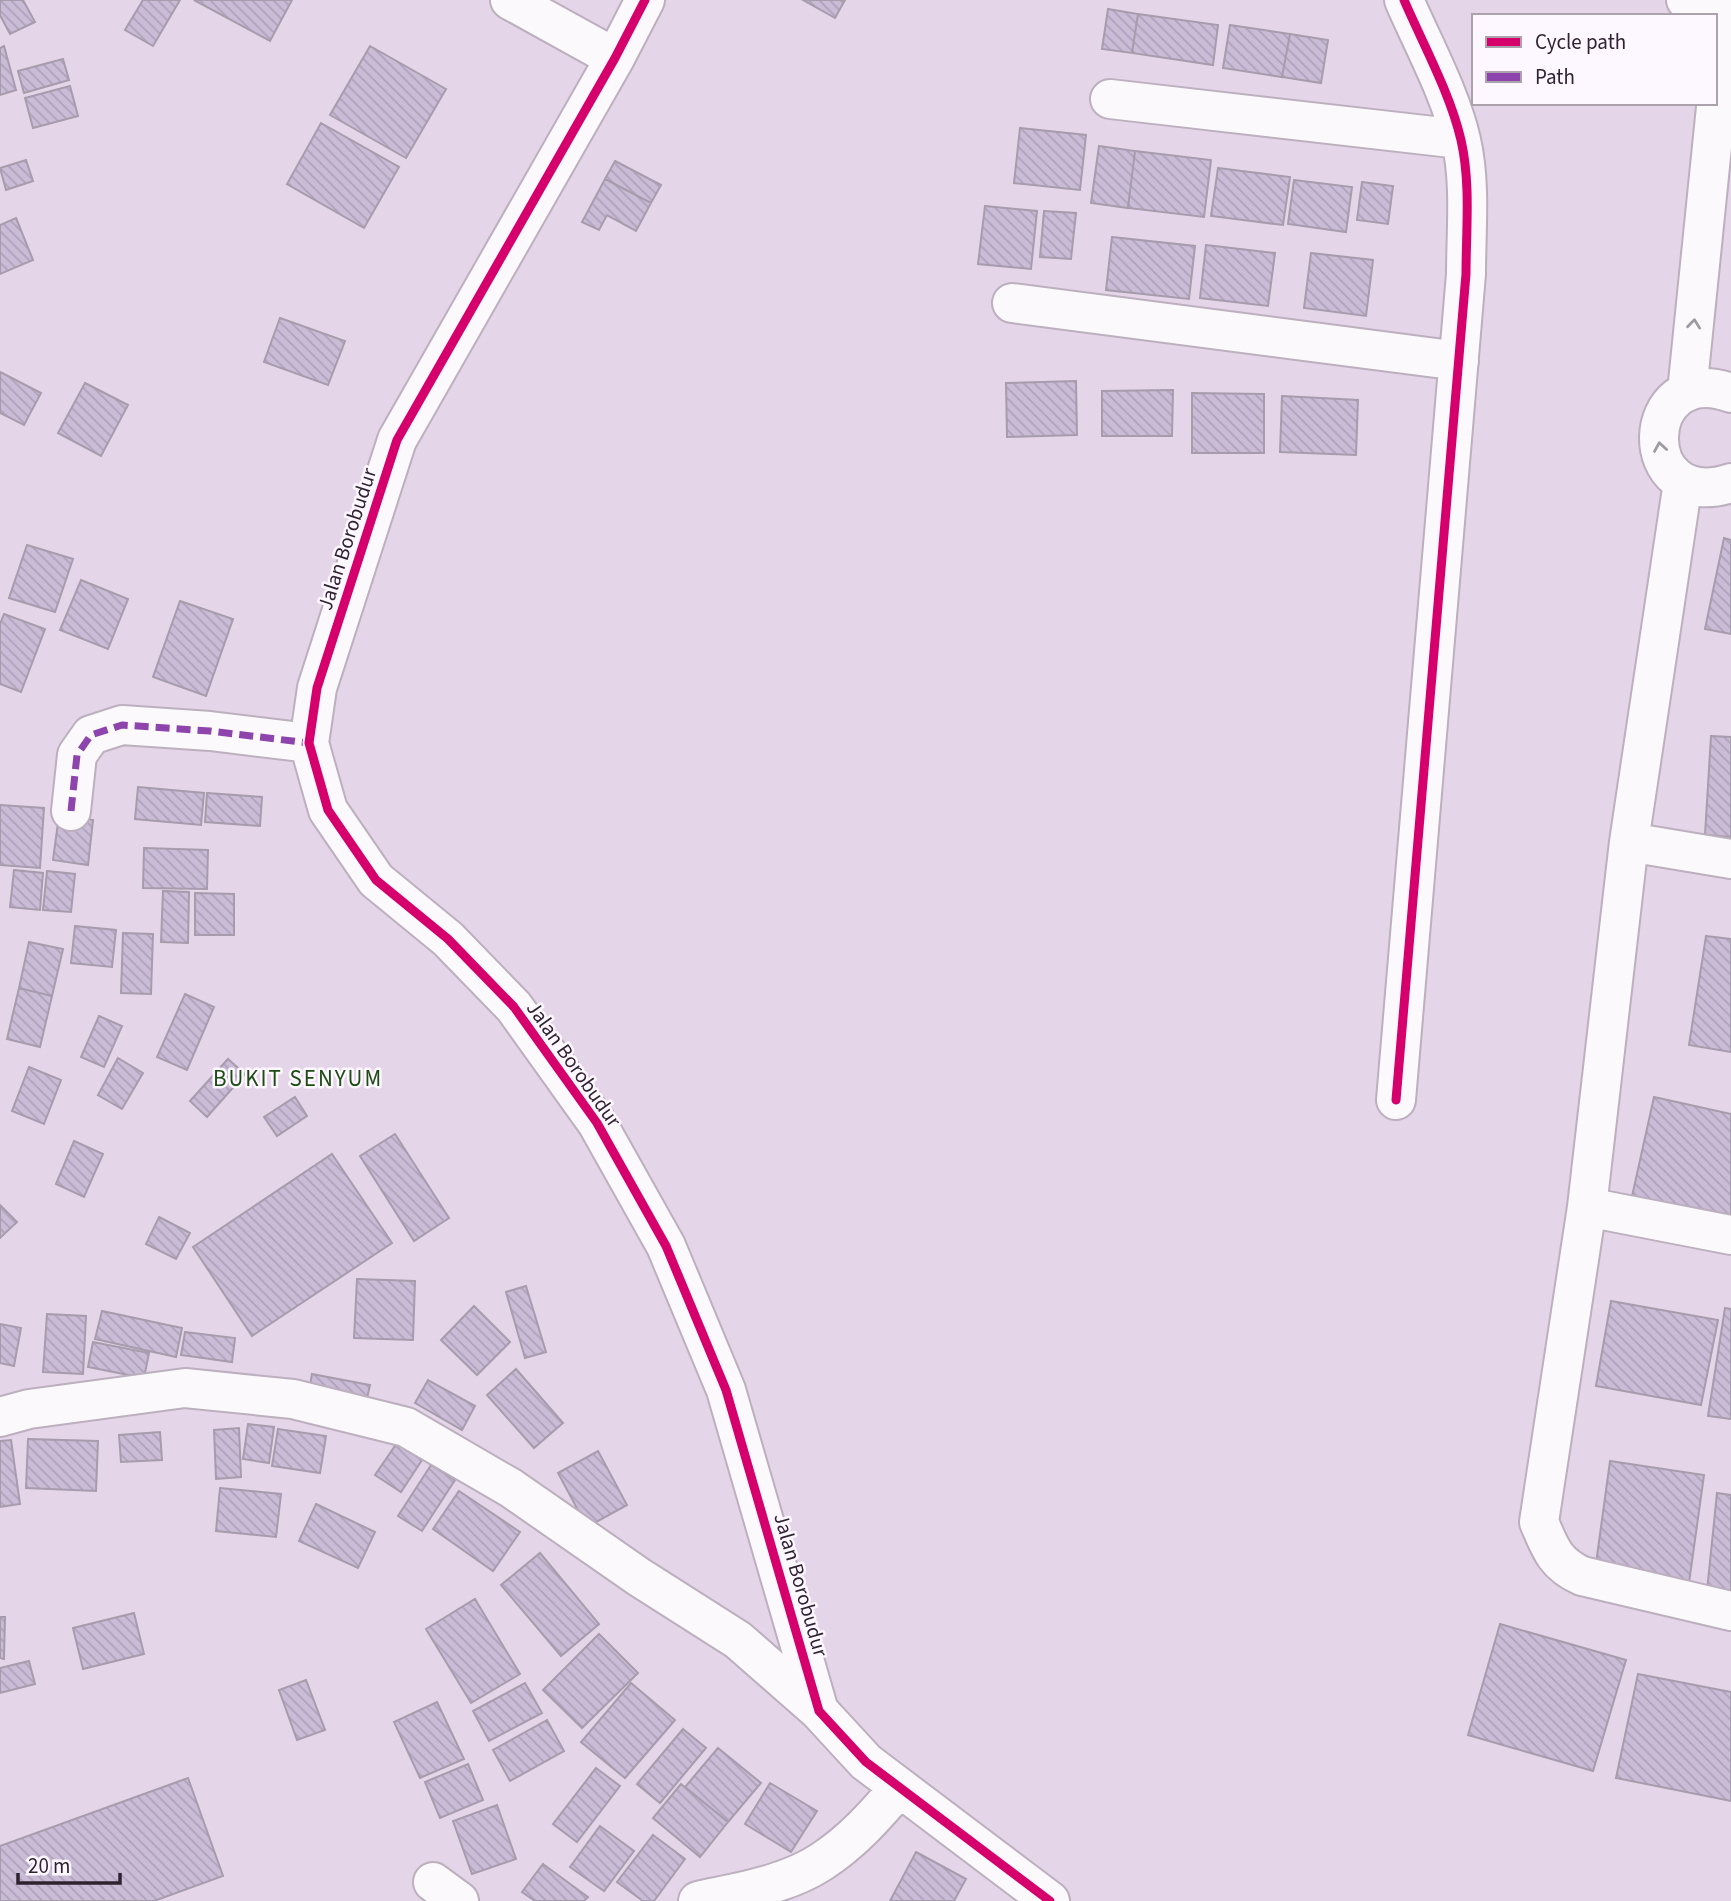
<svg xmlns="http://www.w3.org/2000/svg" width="1731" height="1901" viewBox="0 0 1731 1901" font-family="'Source Sans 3',sans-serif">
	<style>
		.building { fill: url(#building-back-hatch); stroke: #a69cac; stroke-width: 2 }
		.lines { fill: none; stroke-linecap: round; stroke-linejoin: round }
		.minor-casing { stroke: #bcafbe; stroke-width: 42 }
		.minor { stroke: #fbf9fc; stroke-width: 38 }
		.quiet { stroke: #8e44ad; stroke-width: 7; stroke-dasharray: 14 7; stroke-linecap: butt }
		.cycleway-casing { stroke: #fdf7ff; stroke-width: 13 }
		.cycleway { stroke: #d6006c; stroke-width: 9 }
		.oneway { stroke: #9f99a1 }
		.labels { text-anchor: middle; stroke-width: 5; stroke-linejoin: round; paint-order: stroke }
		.street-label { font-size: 21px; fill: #2f2331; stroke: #fdf7ff }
		.neighbourhood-label { font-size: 23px; letter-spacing: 2px; fill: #1c4b13; stroke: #fdf7ff }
	</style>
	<defs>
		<pattern id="building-back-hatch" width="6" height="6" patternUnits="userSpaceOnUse" patternTransform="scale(1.75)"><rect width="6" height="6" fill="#cabcd7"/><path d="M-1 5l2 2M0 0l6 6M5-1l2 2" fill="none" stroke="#aea1b9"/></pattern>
	</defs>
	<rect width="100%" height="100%" fill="#e5d5e9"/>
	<path class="building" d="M0 0H23L35 22 10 34 0 15Z
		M143 0H180L153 46 125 30Z
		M194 0H292L270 41Z
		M803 0H845L835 18Z
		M1108 9 1138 14 1132 53 1102 49Z
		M1138 14 1218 25 1213 65 1132 53Z
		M1230 25 1290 34 1282 77 1223 68Z
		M1290 34 1328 40 1321 83 1282 77Z
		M4 46 16 90 0 95V48Z
		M370 46 446 89 406 158 330 115Z
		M63 59 69 80 24 93 18 71Z
		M70 86 78 116 33 128 25 98Z
		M321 123 399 167 364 228 287 184Z
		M1020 128 1086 135 1080 190 1014 183Z
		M1099 146 1135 151 1128 208 1091 203Z
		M1135 151 1211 160 1204 217 1128 208Z
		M26 160 33 181 6 190 0 168Z
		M615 161 661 185 651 203 605 179Z
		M1218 168 1290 177 1283 225 1211 216Z
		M605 179 651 203 636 231 607 215 599 230 582 222Z
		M1294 180 1352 187 1346 232 1288 224Z
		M1362 182 1393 186 1388 224 1357 220Z
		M985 206 1037 211 1031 269 978 264Z
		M1044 211 1076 213 1071 259 1040 257Z
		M16 218 33 260 0 274V225Z
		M1112 237 1195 246 1189 299 1106 290Z
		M1206 245 1275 253 1268 306 1200 298Z
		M1311 253 1373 260 1366 316 1304 308Z
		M280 318 345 341 328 385 264 362Z
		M0 372 41 393 24 425 0 413Z
		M1076 381 1077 435 1007 437 1006 383Z
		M85 383 128 405 101 456 58 433Z
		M1173 390 1172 436H1102V391Z
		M1192 393 1264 394V453H1192Z
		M1282 396 1358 400 1356 455 1280 452Z
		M1724 538 1731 540V634L1705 629Z
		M27 545 73 559 55 612 9 598Z
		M81 580 128 599 108 649 60 630Z
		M180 601 233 619 206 696 153 677Z
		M4 614 45 629 21 692 0 684V624Z
		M1711 736 1731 737V837L1705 835Z
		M138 787 204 793 201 825 135 819Z
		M207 793 262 797 260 826 205 822Z
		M0 805 44 808 40 868 0 865Z
		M59 815 93 820 88 865 53 860Z
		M144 848 208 850 207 889 143 888Z
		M14 870 43 873 40 910 10 907Z
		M47 871 75 874 71 912 43 910Z
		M163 891 189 892 188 943 161 942Z
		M195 893 234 894V935H195Z
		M75 926 116 930 112 967 71 963Z
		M123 933 153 934 151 994 121 993Z
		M1706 936 1731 939V1052L1689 1045Z
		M29 942 63 949 52 996 19 988Z
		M19 988 52 996 40 1047 7 1039Z
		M185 994 214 1007 187 1070 157 1057Z
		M99 1016 122 1026 104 1067 81 1057Z
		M118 1058 143 1073 122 1109 98 1095Z
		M228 1059 245 1074 207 1117 190 1101Z
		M29 1067 61 1080 44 1124 12 1111Z
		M295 1097 307 1116 277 1136 264 1117Z
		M1654 1097 1731 1114V1219L1631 1201Z
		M395 1134 449 1218 414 1241 360 1156Z
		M74 1141 103 1154 84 1197 56 1184Z
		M332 1154 392 1243 252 1336 193 1247Z
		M0 1205 17 1222 0 1238Z
		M159 1217 190 1233 176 1259 146 1244Z
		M357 1279 415 1281 413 1340 354 1338Z
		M526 1286 546 1352 525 1358 506 1292Z
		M1611 1301 1718 1320 1701 1405 1596 1386Z
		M474 1306 510 1342 477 1375 441 1340Z
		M1725 1308 1731 1309V1419L1708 1416Z
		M102 1311 182 1328 176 1357 95 1339Z
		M47 1314 86 1316 83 1374 43 1372Z
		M0 1324 21 1328 14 1366 0 1363Z
		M185 1332 235 1338 232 1362 181 1355Z
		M93 1342 149 1353 144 1378 88 1367Z
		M516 1369 563 1423 534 1448 487 1395Z
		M312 1374 370 1385 365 1407 308 1396Z
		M428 1380 475 1406 462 1430 415 1403Z
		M248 1424 274 1427 269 1463 243 1459Z
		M239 1428 241 1477 216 1479 214 1430Z
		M278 1429 326 1436 320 1473 272 1466Z
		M160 1432 162 1460 121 1462 119 1435Z
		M28 1439 98 1441 96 1491 26 1488Z
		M11 1440 20 1504 0 1507V1441Z
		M397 1443 422 1460 401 1492 375 1475Z
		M598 1451 627 1505 587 1527 558 1473Z
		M1610 1461 1704 1475 1689 1583 1595 1571Z
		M431 1465 455 1480 422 1531 398 1516Z
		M220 1488 281 1494 276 1537 216 1531Z
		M459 1491 520 1532 493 1571 433 1529Z
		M1717 1493 1731 1495V1593L1707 1591Z
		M316 1504 375 1532 358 1568 299 1541Z
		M540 1553 599 1624 561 1656 501 1585Z
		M475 1599 520 1674 471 1703 426 1629Z
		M134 1613 144 1654 83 1669 73 1628Z
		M0 1617H5L4 1659 0 1658Z
		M1500 1624 1626 1660 1593 1771 1468 1735Z
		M599 1634 638 1673 582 1728 543 1690Z
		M29 1661 35 1684 0 1693V1668Z
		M1638 1674 1731 1692V1801L1616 1778Z
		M306 1680 325 1730 297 1740 279 1690Z
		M525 1683 542 1713 489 1741 473 1711Z
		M631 1683 675 1720 625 1778 581 1742Z
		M437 1702 464 1759 420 1778 394 1722Z
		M547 1720 564 1751 510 1781 493 1750Z
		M683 1729 706 1748 660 1803 637 1784Z
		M718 1748 761 1783 728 1822 685 1787Z
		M468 1764 483 1800 440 1818 425 1782Z
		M596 1768 620 1786 577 1842 553 1824Z
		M188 1778 223 1876 154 1901H0V1846Z
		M770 1783 817 1811 791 1852 745 1824Z
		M681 1784 728 1822 700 1857 653 1818Z
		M497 1805 516 1859 472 1874 453 1821Z
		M600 1826 634 1851 604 1891 570 1867Z
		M653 1835 685 1859 654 1901H643L617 1882Z
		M916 1852 966 1879 954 1901H890Z
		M543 1864 588 1897 584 1901H535L522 1892Z"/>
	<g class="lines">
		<g class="minor-casing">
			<path id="minor" d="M510 0 615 58
				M645 0 615 58 397 440 317 688 309 743 328 810 376 880 448 939 514 1007 597 1123 666 1246 726 1390 819 1711 866 1762 1050 1901
				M1686 0 1731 9
				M1110 99 1460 139
				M1012 303 1459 361
				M1687 392 1726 9
				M1731 393C1637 359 1633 515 1731 483
				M71 811 77 755 91 735 122 725 210 731 309 743
				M1629 842 1731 859
				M1396 1100 1466 274C1466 230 1471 184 1461 140 1450 93 1423 44 1404 0
				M1587 1207 1629 842 1683 482
				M1731 1235 1587 1207 1539 1522C1550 1548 1555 1564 1582 1576L1731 1611
				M0 1417 29 1409 185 1388 293 1399 406 1427 511 1488 639 1577 738 1640 819 1711
				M433 1882 459 1901
				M698 1901C738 1892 786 1885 821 1862 852 1842 875 1816 899 1788"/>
		</g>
		<use href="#minor" class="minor"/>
		<path class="quiet" d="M71 811 77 755 91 735 122 725 210 731 309 743"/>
		<g class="cycleway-casing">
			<path id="cycleway" d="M645 0 615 58 397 440 317 688 309 743 328 810 376 880 448 939 514 1007 597 1123 666 1246 726 1390 819 1711 866 1762 1050 1901
				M1396 1100 1466 274C1466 230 1471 184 1461 140 1450 93 1423 44 1404 0"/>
		</g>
		<use href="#cycleway" class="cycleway"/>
	</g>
	<defs><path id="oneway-chevron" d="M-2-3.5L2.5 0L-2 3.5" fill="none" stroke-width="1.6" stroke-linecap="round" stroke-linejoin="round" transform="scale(1.75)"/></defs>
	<g class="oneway">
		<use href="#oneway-chevron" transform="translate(1694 324) rotate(-84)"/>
		<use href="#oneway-chevron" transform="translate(1660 447) rotate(-99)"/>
	</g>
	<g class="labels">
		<g class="street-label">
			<text transform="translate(347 539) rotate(-72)" y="7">Jalan Borobudur</text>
			<text transform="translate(574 1064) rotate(55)" y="7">Jalan Borobudur</text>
			<text transform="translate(801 1585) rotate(74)" y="7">Jalan Borobudur</text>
		</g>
		<g class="neighbourhood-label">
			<text x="298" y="1086">BUKIT SENYUM</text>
		</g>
	</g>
	<rect x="1472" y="14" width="245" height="91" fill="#fdf7ff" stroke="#aba2ad" stroke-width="2"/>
	<rect x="1486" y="37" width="35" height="10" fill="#d6006c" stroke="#aba2ad" stroke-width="2"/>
	<text x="1535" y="49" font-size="21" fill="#2f2331">Cycle path</text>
	<rect x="1486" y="72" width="35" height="10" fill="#8e44ad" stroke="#aba2ad" stroke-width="2"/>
	<text x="1535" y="84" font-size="21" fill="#2f2331">Path</text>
	<path d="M18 1873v10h102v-10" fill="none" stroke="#2f2331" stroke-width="3.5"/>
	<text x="28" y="1873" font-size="21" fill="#2f2331" stroke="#fdf7ff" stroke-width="5" paint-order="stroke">20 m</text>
</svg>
